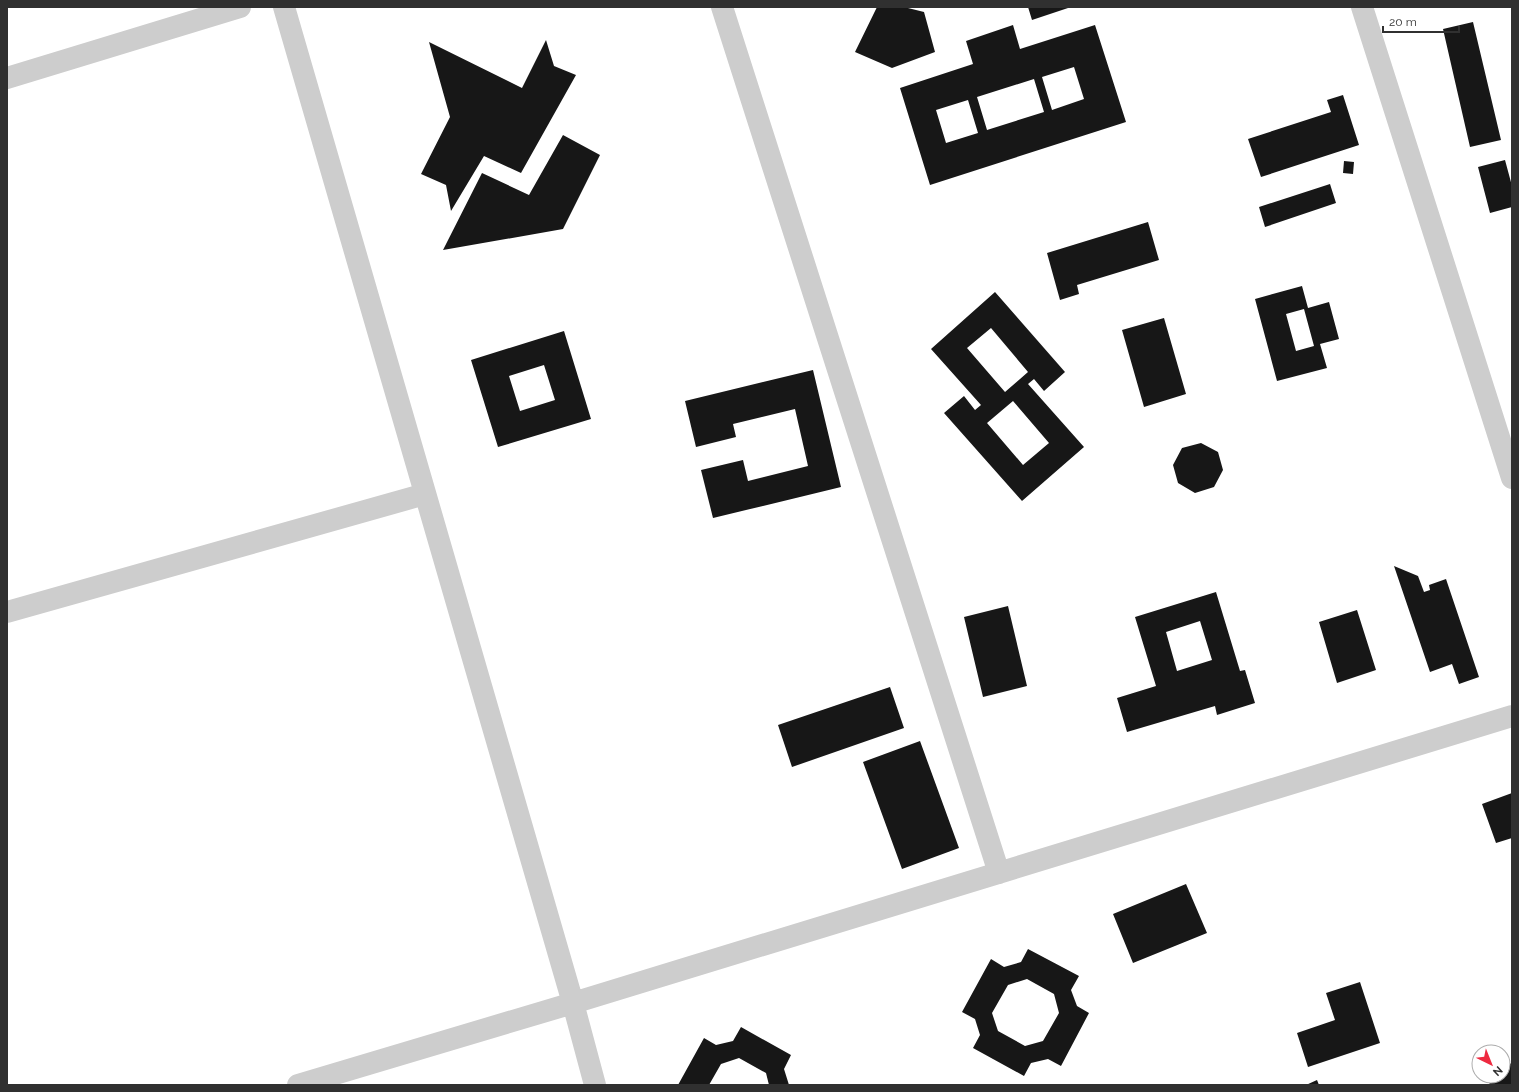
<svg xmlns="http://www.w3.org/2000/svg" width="1519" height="1092" viewBox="0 0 1519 1092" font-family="Raleway,sans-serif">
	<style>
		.building { fill: #171717; fill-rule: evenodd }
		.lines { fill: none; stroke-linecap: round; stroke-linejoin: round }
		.minor { stroke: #cdcdcd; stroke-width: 22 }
	</style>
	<rect width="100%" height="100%" fill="#fff"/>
	<path class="building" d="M877 7H904L924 12 935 52 892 68 855 52Z
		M1028 7H1071L1032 20Z
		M1473 22 1501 140 1470 147 1443 29Z
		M1013 25 1020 49 1095 25 1126 122 930 185 900 88 973 64 966 41ZM1074 67 1084 99 1052 110 1042 77ZM1034 79 1044 112 987 130 977 97ZM968 100 978 133 946 143 936 110Z
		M546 40 554 66 576 75 521 173 484 156 451 211 446 185 421 174 450 117 429 42 522 88Z
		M1343 95 1359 145 1261 177 1248 139 1331 112 1327 100Z
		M563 135 600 155 563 229 443 250 482 173 529 195Z
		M1505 160 1512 186V207L1490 213 1478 167Z
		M1344 161 1354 162 1353 174 1343 173Z
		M1330 184 1336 203 1265 227 1259 207Z
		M1148 222 1159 260 1077 285 1079 294 1060 300 1047 253Z
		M1302 286 1308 308 1329 302 1339 339 1320 344 1327 368 1277 381 1255 299ZM1304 309 1314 346 1296 351 1286 314Z
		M995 292 1065 372 1044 391 1034 379 1028 384 1084 447 1022 501 944 413 964 396 975 410 981 405 931 349ZM991 328 1028 372 1005 392 967 348ZM1013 401 1049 443 1023 465 987 423Z
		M1164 318 1186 394 1144 407 1122 330Z
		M564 331 591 419 498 447 471 360ZM544 365 555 400 520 411 509 376Z
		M813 370 841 487 713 518 701 470 743 460 748 481 808 466 795 409 733 424 736 437 696 447 685 401Z
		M1201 443 1218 452 1223 470 1214 487 1195 493 1178 483 1173 465 1182 448Z
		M1394 566 1418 576 1424 592 1430 590 1429 585 1446 579 1479 677 1459 684 1452 664 1430 672Z
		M1216 592 1240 671 1245 670 1255 703 1217 715 1215 706 1127 732 1117 698 1156 686 1135 617ZM1200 621 1212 660 1177 671 1166 632Z
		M1008 606 1027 686 983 697 964 617Z
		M1357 610 1376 670 1337 683 1319 622Z
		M890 687 904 728 792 767 778 725Z
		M920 741 959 848 902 869 863 762Z
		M1512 793V838L1496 843 1482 804Z
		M1186 884 1207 933 1133 963 1113 914Z
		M1028 949 1079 976 1071 990 1077 1006 1089 1013 1061 1066 1048 1059 1031 1063 1024 1076 973 1048 980 1035 975 1019 962 1012 991 959 1004 967 1021 962ZM1027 979 1054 994 1059 1013 1043 1041 1025 1046 998 1031 992 1013 1008 985Z
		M1360 982 1380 1043 1308 1067 1297 1033 1335 1020 1326 993Z
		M741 1027 791 1055 784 1069 789 1085H769L766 1073 739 1058 721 1064 709 1085H678L704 1038 716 1045 733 1041Z
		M1512 1062V1085H1488L1497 1076H1503V1071Z
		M1317 1080 1319 1085H1306Z"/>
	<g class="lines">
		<path class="minor" d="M284 7 573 1003 595 1085
			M722 7 999 873
			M1362 7 1512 478
			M7 78 240 7
			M7 612 425 494
			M298 1085 573 1003 1512 716"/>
	</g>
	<rect width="1519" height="1092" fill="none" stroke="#303030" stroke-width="16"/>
	<g transform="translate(1491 1064) rotate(137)"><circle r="19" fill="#ffffff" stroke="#acacac"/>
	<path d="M0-3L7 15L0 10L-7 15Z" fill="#ee2a40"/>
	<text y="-6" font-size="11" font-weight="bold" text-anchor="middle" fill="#303030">N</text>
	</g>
	<path d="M1383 26v6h76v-6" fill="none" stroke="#303030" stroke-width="2"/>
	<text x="1389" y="26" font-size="12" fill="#303030" stroke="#ffffff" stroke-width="3" paint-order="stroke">20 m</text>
</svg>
